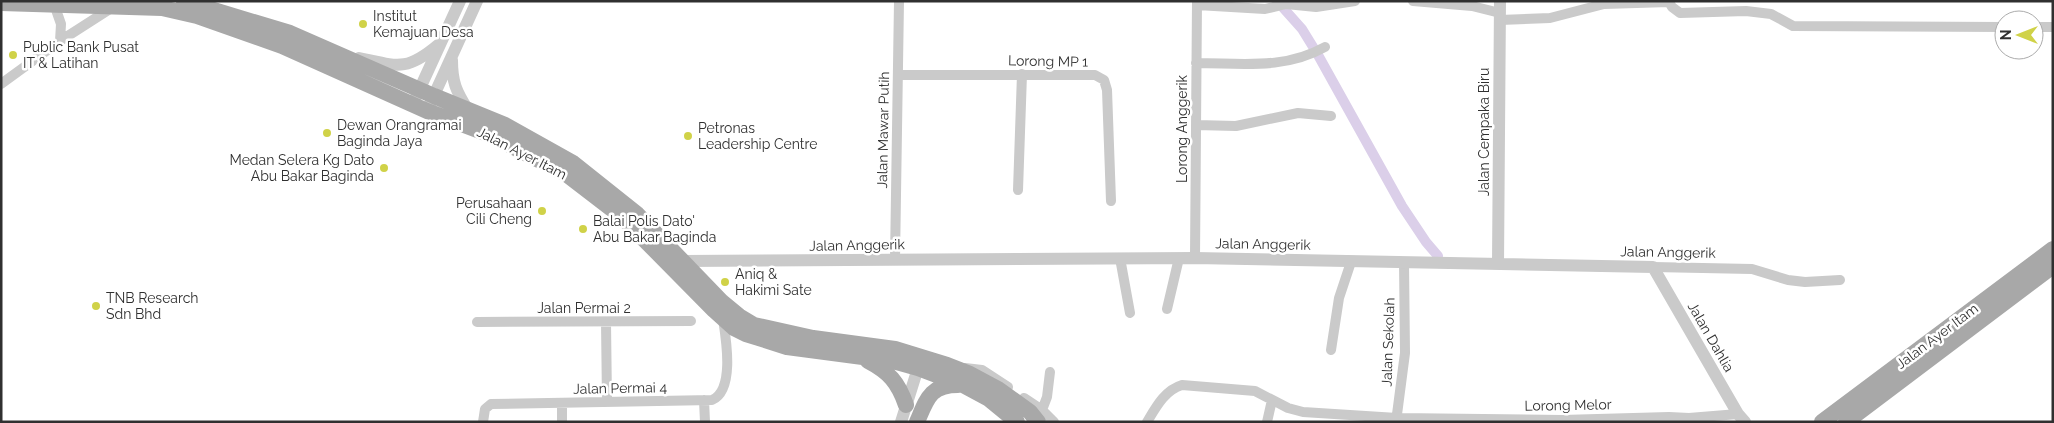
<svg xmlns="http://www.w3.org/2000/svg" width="2054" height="423" viewBox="0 0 2054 423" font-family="Raleway,sans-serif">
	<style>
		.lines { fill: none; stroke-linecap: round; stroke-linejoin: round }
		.canal { stroke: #dbcfe9; stroke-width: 10 }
		.minor { stroke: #cacaca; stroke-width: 10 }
		.tertiary { stroke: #cacaca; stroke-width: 12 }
		.primary { stroke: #a8a8a8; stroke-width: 16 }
		.poi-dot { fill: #d0d248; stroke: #fff; stroke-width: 2 }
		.labels { text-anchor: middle; stroke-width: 5; stroke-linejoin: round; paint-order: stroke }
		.poi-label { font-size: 14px; fill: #303030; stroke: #fff; text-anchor: start }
		.street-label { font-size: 14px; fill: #303030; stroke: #fff }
	</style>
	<rect width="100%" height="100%" fill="#fff"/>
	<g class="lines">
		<path class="canal" d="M1277 1 1302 29 1318 55 1402 206 1426 242 1438 256"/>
		<path class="minor" d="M1413 1 1472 6 1500 13
			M54 4 61 24 60 41
			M1197 5 1265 9 1286 4 1316 7 1355 1
			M1500 20 1550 18 1604 4 1669 2 1672 7 1680 13 1746 11 1771 14 1793 26 2004 27
			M2034 27H2053
			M1196 63C1242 63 1284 70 1325 47
			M898 75H1095L1104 80 1107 90 1111 201
			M1 84 60 41 113 7
			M1196 125 1236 126 1298 113 1331 116
			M1018 190 1022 74
			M1120 258 1130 313
			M1195 258 1197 1
			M895 259 899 1
			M1653 267 1752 269 1788 280 1805 282 1840 280
			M1167 309 1179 258
			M477 322 691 321
			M606 322 607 402
			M1331 350 1339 298 1351 262
			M965 368 982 370 1008 387
			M1024 398 1042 410 1054 422
			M704 400 705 422
			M562 403V422
			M1042 410 1047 397 1050 372
			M483 422 485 409 491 404 712 400C735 390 726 339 723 319
			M1147 422C1156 407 1165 390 1182 385L1255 391 1288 408 1303 412 1397 418 1562 420 1669 417 1689 418 1738 414
			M1267 422 1272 400
			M1396 422 1405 353 1404 262"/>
		<path class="tertiary" d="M359 58C397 66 406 72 438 45
			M452 60C452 82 456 91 468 110
			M416 97 460 1
			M430 104 477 1
			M683 261 1195 258 1653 267 1738 414 1745 422
			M1498 264 1500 1
			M901 422 918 368 923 361"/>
		<path class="primary" d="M184 1 290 33 434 96 505 125 573 163 637 214 722 302 739 316 754 325 813 338 895 349 947 365 970 374 998 389 1030 412 1038 422
			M1 3 162 8 197 16 282 46 427 111 488 134 566 174 622 217 714 310 734 328 746 334 787 347 893 361 918 368 963 385 989 399 1017 422
			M868 361C889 372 898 382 906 405
			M917 422C927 399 930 385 958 385
			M1822 422 2053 249
			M1846 422 2053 266"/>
	</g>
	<g class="poi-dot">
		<circle cx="363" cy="24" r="5"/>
		<circle cx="13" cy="55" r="5"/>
		<circle cx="327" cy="133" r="5"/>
		<circle cx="688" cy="136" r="5"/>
		<circle cx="384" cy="168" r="5"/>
		<circle cx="542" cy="211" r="5"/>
		<circle cx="583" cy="229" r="5"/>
		<circle cx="725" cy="282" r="5"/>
		<circle cx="96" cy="306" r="5"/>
	</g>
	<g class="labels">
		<g class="poi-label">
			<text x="373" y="21">Institut<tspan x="373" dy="16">Kemajuan Desa</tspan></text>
			<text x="23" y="52">Public Bank Pusat<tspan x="23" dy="16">IT &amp; Latihan</tspan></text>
			<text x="337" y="130">Dewan Orangramai<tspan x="337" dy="16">Baginda Jaya</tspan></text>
			<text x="698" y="133">Petronas<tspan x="698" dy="16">Leadership Centre</tspan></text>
			<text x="374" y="165" text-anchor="end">Medan Selera Kg Dato<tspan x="374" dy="16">Abu Bakar Baginda</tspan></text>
			<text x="532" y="208" text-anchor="end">Perusahaan<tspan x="532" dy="16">Cili Cheng</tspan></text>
			<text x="593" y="226">Balai Polis Dato'<tspan x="593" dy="16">Abu Bakar Baginda</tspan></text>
			<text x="735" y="279">Aniq &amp;<tspan x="735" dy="16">Hakimi Sate</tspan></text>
			<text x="106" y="303">TNB Research<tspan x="106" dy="16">Sdn Bhd</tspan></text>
		</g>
		<g class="street-label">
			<text transform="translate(1048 61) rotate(1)" y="5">Lorong MP 1</text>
			<text transform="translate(1182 129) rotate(-90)" y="5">Lorong Anggerik</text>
			<text transform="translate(883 130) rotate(-89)" y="5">Jalan Mawar Putih</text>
			<text transform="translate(1484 132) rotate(-90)" y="5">Jalan Cempaka Biru</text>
			<text transform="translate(522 153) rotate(27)" y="5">Jalan Ayer Itam</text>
			<text transform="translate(1263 244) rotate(1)" y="5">Jalan Anggerik</text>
			<text transform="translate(857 245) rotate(-1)" y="5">Jalan Anggerik</text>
			<text transform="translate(1668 252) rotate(1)" y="5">Jalan Anggerik</text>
			<text x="584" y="313">Jalan Permai 2</text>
			<text transform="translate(1937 336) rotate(-37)" y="5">Jalan Ayer Itam</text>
			<text transform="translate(1711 337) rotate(60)" y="5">Jalan Dahlia</text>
			<text transform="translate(1388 342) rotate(-88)" y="5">Jalan Sekolah</text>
			<text transform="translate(620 388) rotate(-1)" y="5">Jalan Permai 4</text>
			<text transform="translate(1568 405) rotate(-1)" y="5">Lorong Melor</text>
		</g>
	</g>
	<rect width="2054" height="423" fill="none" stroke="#303030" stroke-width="5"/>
	<g transform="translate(2019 35) rotate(270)"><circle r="24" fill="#ffffff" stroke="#acacac"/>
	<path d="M0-4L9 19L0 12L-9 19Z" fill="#d0d248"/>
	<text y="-8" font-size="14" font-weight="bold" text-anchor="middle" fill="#303030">N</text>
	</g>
</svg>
